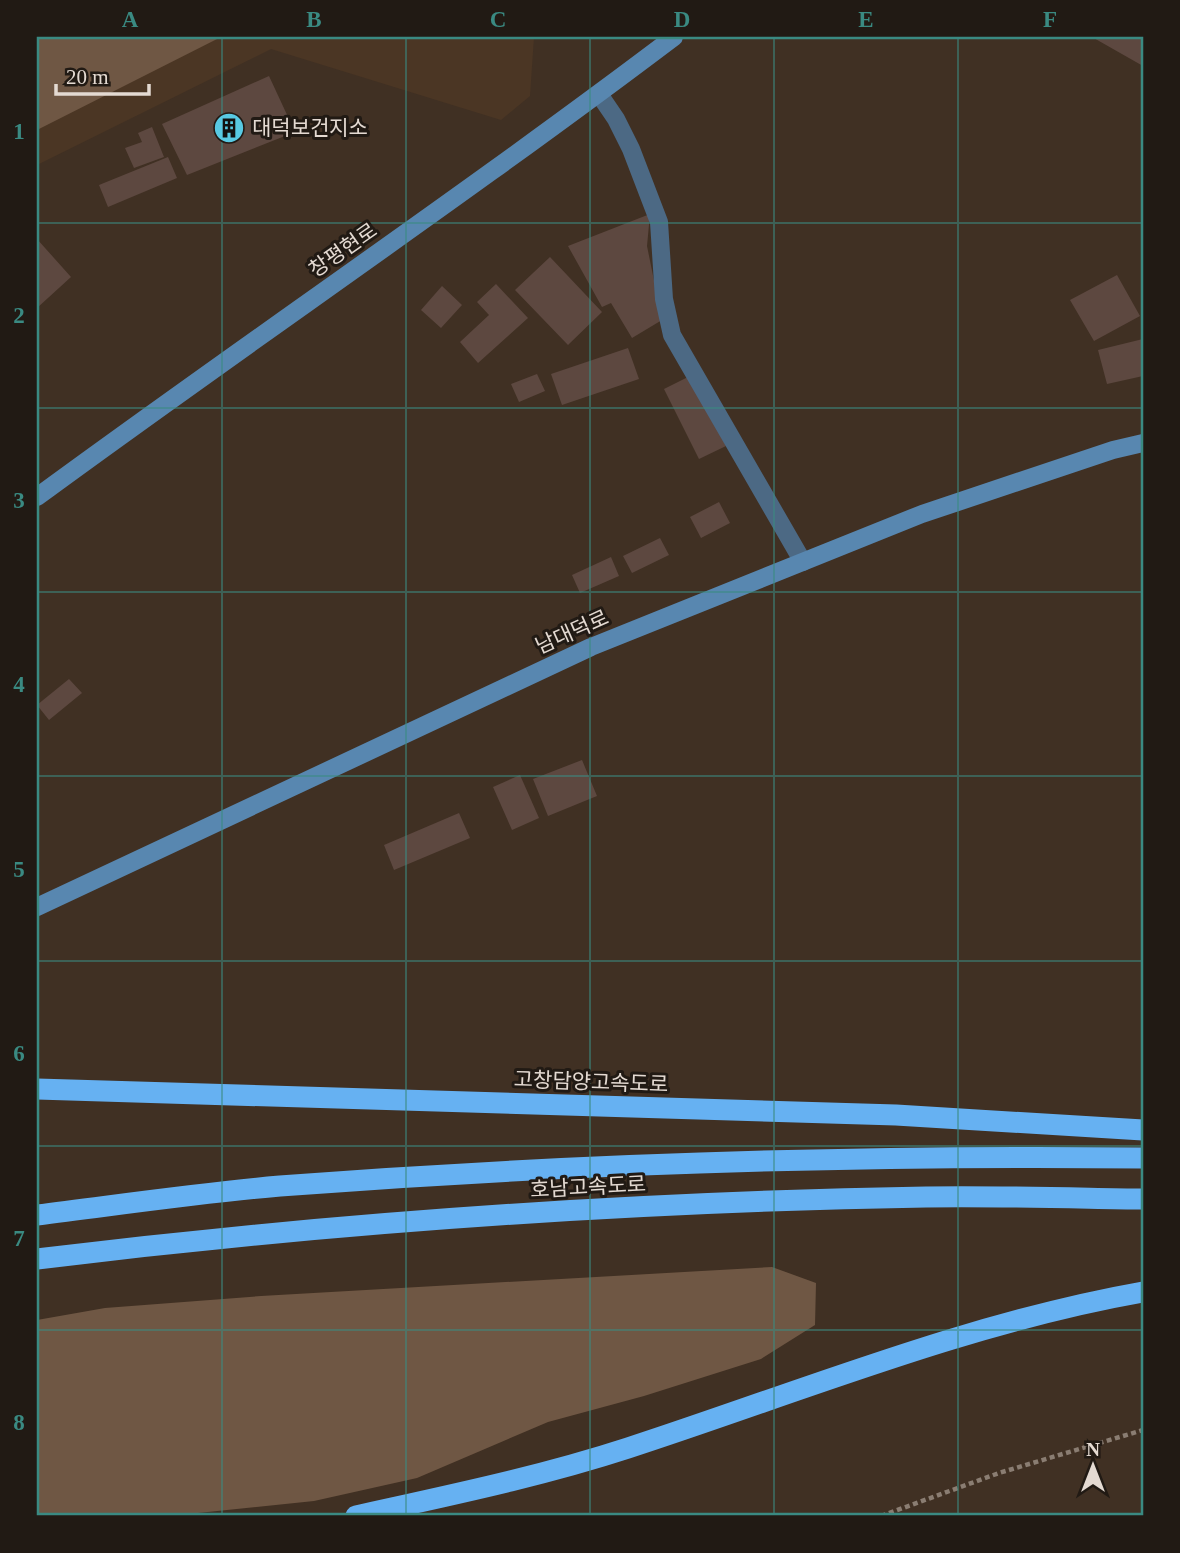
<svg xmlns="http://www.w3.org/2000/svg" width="1180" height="1553" viewBox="0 0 1180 1553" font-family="'Times New Roman','Noto Sans KR',serif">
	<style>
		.built { fill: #4b3624 }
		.green { fill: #6f5744 }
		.building { fill: #5d4840 }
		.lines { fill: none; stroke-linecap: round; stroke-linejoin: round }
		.path { stroke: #8a7d72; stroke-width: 4.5; stroke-dasharray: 5 3.5; stroke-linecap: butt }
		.service { stroke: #4c6984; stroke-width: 18 }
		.secondary { stroke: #5887b0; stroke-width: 18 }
		.motorway { stroke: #66b1f2; stroke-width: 21 }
		.grid { fill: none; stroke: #3a8a82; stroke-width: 2; stroke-opacity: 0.55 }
		.labels { text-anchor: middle; stroke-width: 6; stroke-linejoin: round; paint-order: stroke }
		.poi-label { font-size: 21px; fill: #e4dad2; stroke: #211a14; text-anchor: start }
		.street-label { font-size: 21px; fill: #e4dad2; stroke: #211a14 }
		.neatline { fill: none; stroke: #3a8a82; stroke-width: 2.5 }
		.grid-label { font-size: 23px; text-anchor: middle; font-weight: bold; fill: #3a8a82 }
	</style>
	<rect width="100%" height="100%" fill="#403023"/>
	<path class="built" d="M37 37H534L530 96 501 120 271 49 37 165Z"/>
	<path class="green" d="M37 37H221L37 130Z
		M772 1267 816 1283 815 1325 761 1359 644 1396 548 1422 417 1478 314 1501 169 1516H37V1320L105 1308 261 1296Z"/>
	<path class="building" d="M1092 37H1143V66Z
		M269 76 295 132 187 175 162 124Z
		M152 127 164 157 134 168 125 148 142 142 138 133Z
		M168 157 177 178 108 207 99 185Z
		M650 214 647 246 662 320 632 338 611 303 602 307 568 246Z
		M37 239 71 277 37 308Z
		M550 257 602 312 568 345 515 290Z
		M1117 275 1140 316 1094 341 1070 300Z
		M496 284 528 318 478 363 460 342 489 315 477 302Z
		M442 286 462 305 441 328 421 310Z
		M1143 339V376L1107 384 1098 350Z
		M628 348 639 379 562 405 551 374Z
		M537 374 545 391 519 402 511 384Z
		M690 376 726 446 699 459 664 389Z
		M719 502 730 523 701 538 690 517Z
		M660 538 669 555 632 573 623 556Z
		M611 557 619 576 580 593 572 575Z
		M69 679 82 693 49 720 37 705Z
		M582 760 597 796 548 816 533 779Z
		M520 775 539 818 512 830 493 787Z
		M459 813 470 838 394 870 384 845Z"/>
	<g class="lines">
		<path class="path" d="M881 1516 999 1473 1143 1430"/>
		<path class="service" d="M599 94 616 119 631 149 659 222 664 299 672 335 803 562"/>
		<path class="secondary" d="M37 497C248 342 465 195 674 37
			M37 907 591 647 922 514 1113 450 1143 443"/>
		<path class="motorway" d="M37 1089 896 1115 1143 1130
			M37 1215C118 1205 199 1193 280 1186 567 1164 856 1155 1143 1158
			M37 1259C331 1223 629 1202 926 1197 998 1196 1071 1198 1143 1199
			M356 1516C446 1496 539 1477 628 1448 797 1393 967 1323 1143 1292"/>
	</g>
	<path class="grid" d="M222 37V1516M406 37V1516M590 37V1516M774 37V1516M958 37V1516M37 223H1143M37 408H1143M37 592H1143M37 776H1143M37 961H1143M37 1146H1143M37 1330H1143"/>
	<defs>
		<g id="building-disc" transform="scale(1.575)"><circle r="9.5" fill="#58c9e3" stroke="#211a14"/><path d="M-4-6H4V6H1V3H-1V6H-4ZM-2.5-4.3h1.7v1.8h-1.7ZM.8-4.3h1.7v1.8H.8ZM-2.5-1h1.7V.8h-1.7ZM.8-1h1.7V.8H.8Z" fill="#111"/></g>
	</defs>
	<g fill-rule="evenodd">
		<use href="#building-disc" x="229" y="128"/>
	</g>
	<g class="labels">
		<g class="poi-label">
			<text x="252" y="135">대덕보건지소</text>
		</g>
		<g class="street-label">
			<text transform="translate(343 250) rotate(-35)" y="7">창평현로</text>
			<text transform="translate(572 632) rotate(-24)" y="7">남대덕로</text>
			<text transform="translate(591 1082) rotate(2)" y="7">고창담양고속도로</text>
			<text transform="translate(588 1187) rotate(-3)" y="7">호남고속도로</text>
		</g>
	</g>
	<rect width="1180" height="1553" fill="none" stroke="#211a14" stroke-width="77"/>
	<g transform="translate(1093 1466)" stroke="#211a14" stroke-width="5" paint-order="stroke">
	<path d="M0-5L12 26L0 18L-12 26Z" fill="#e4dad2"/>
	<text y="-10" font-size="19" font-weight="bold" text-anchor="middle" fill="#e4dad2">N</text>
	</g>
	<path d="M56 84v10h93v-10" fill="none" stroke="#e4dad2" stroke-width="3.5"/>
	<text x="66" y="84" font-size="21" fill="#e4dad2" stroke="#211a14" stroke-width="5" paint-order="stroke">20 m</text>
	<rect x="38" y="38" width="1104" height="1476" class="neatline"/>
	<g class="grid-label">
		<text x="130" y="27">A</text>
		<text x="314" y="27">B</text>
		<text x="498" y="27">C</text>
		<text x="682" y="27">D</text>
		<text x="866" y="27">E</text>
		<text x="1050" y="27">F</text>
		<text x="19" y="139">1</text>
		<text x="19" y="323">2</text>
		<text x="19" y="508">3</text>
		<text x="19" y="692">4</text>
		<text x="19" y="877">5</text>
		<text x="19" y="1061">6</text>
		<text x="19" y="1246">7</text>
		<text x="19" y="1430">8</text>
	</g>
</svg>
